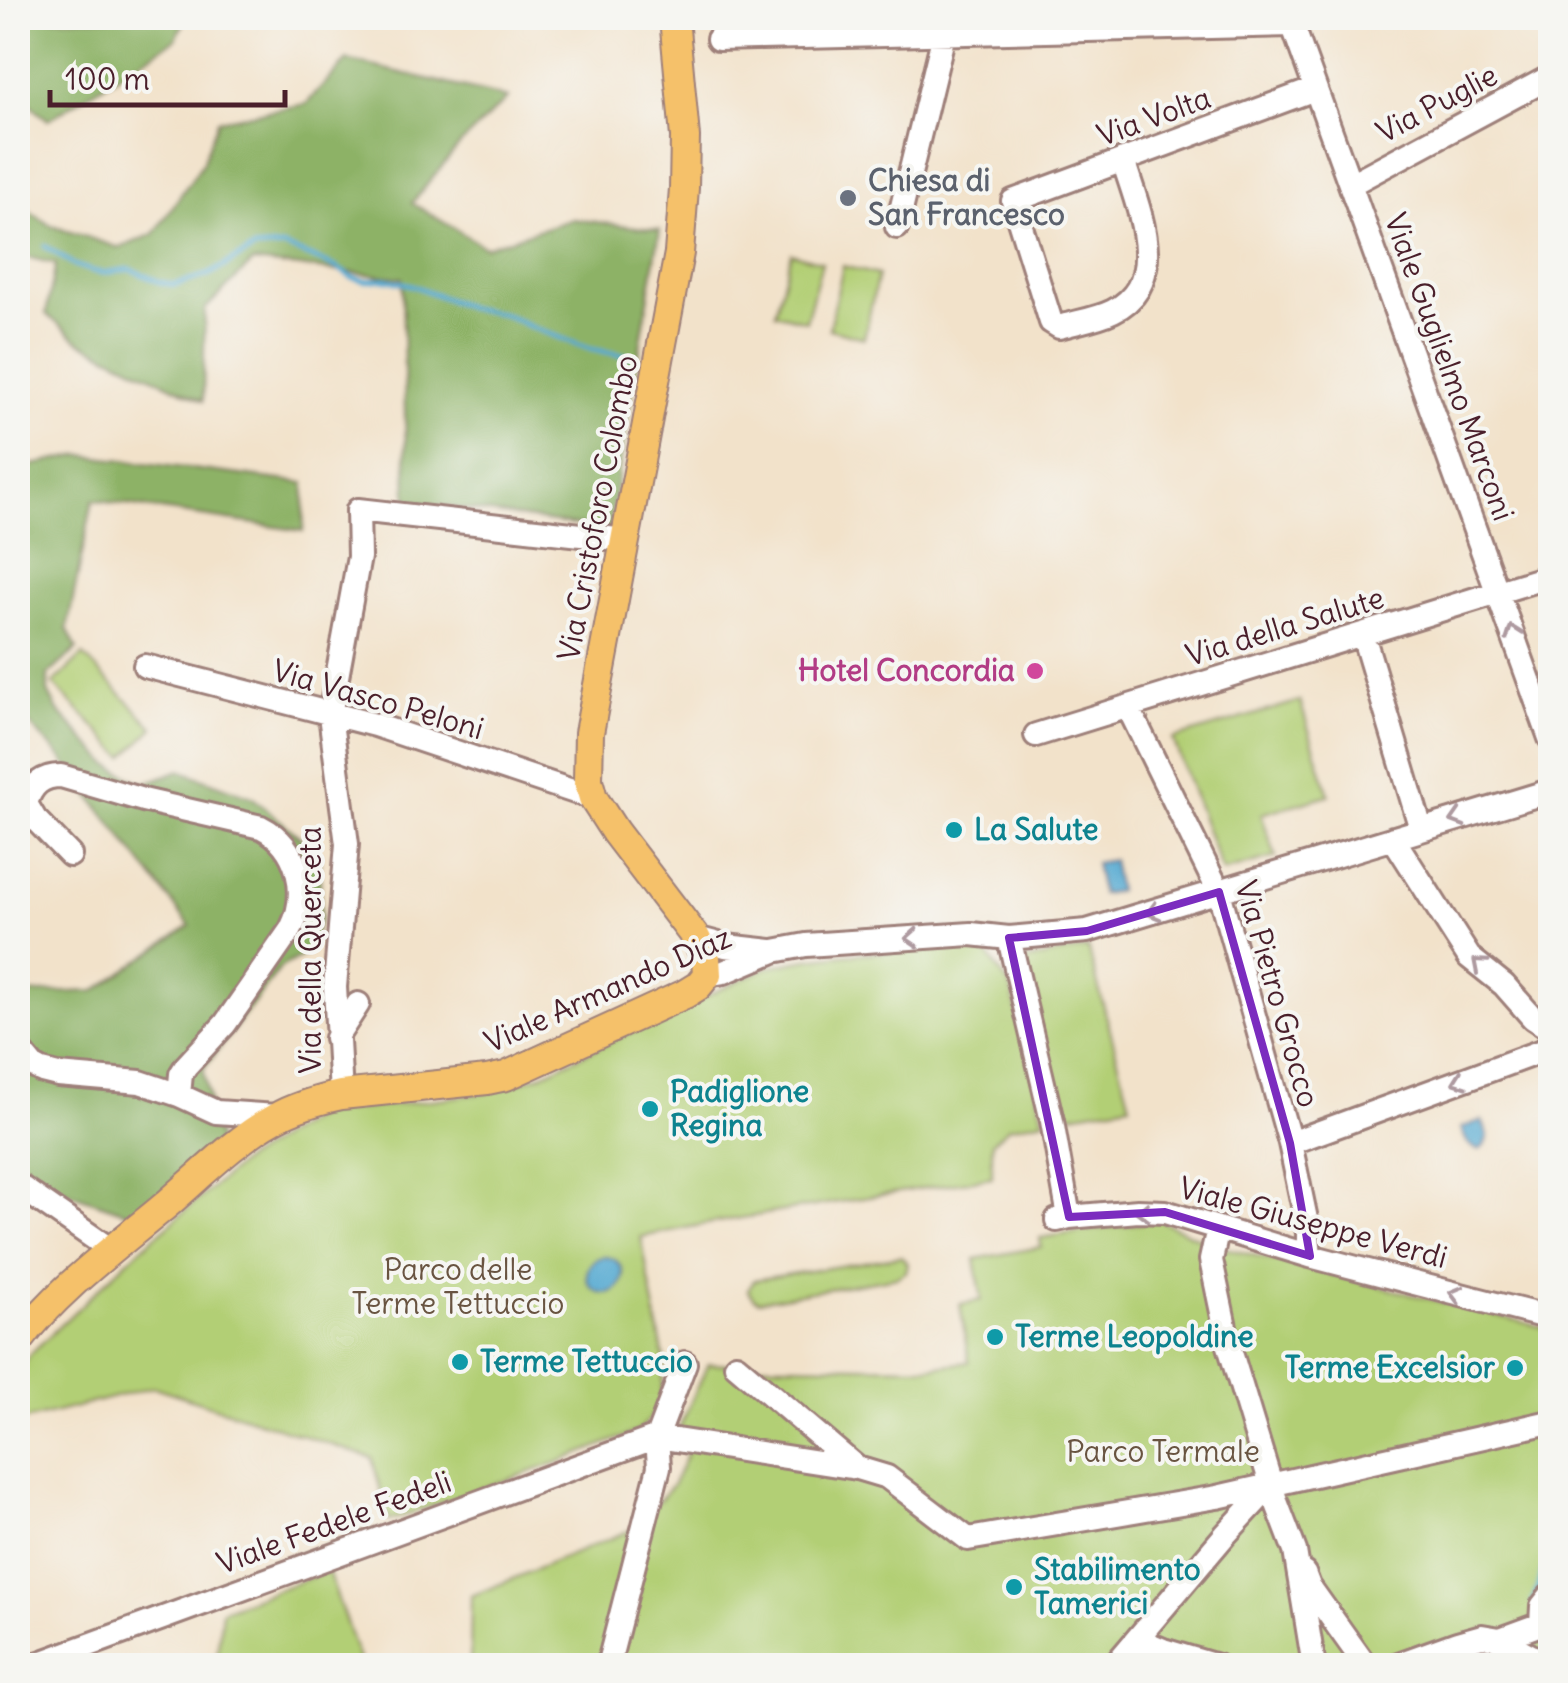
<svg xmlns="http://www.w3.org/2000/svg" width="1568" height="1683" viewBox="0 0 1568 1683" font-family="Delius,sans-serif">
	<style>
		.green { fill: #b2cf75; stroke: #7e7750; stroke-width: 2.5 }
		.forest { fill: #8db266; stroke: #6c6848; stroke-width: 2.5 }
		.water { fill: #56aad2; stroke: #50647e; stroke-width: 2.5 }
		.lines { fill: none; stroke-linecap: round; stroke-linejoin: round }
		.stream { stroke: #56aad2; stroke-width: 5 }
		.minor-casing { stroke: #9e807a; stroke-width: 28 }
		.major-casing { stroke: #9e807a; stroke-width: 32 }
		.minor { stroke: #fff; stroke-width: 22 }
		.major { stroke: #f5c16b; stroke-width: 28 }
		.oneway { stroke: #ae9aa0 }
		.marked { fill: none; stroke: #7b2cbf; stroke-width: 8; stroke-linejoin: round }
		.worship-dot { fill: #6b7280; stroke: #f6f6f2; stroke-width: 4 }
		.hotel-dot { fill: #d1479c; stroke: #f6f6f2; stroke-width: 4 }
		.culture-dot { fill: #0f9aa8; stroke: #f6f6f2; stroke-width: 4 }
		.labels { text-anchor: middle; stroke-width: 8; stroke-linejoin: round; paint-order: stroke }
		.street-label { font-size: 30px; fill: #4a1f2b; stroke: #f6f6f2 }
		.worship-label { font-size: 30px; font-weight: bold; fill: #5b616d; stroke: #f6f6f2; text-anchor: start }
		.hotel-label { font-size: 30px; font-weight: bold; fill: #b23c85; stroke: #f6f6f2; text-anchor: end }
		.culture-label { font-size: 30px; font-weight: bold; fill: #0d838f; stroke: #f6f6f2; text-anchor: start }
		.park-label { font-size: 30px; fill: #695441; stroke: #f6f6f2 }
	</style>
	<rect width="100%" height="100%" fill="#f6f6f2"/>
	<filter id="ink" filterUnits="userSpaceOnUse"><feTurbulence type="fractalNoise" baseFrequency=".01" numOctaves="2"/><feDisplacementMap in="SourceGraphic" scale="20" xChannelSelector="R" yChannelSelector="G"/><feConvolveMatrix kernelMatrix="1 2 1 2 8 2 1 2 1" color-interpolation-filters="sRGB"/></filter>
	<filter id="wash" filterUnits="userSpaceOnUse"><feTurbulence type="fractalNoise" baseFrequency=".0048" numOctaves="4" result="noise"/><feDisplacementMap in="SourceGraphic" scale="40" xChannelSelector="R" yChannelSelector="G"/><feGaussianBlur stdDeviation="2.25" result="paint"/><feColorMatrix in="noise" values="0 0 0 0 0 0 0 0 0 0 0 0 0 0 0 0 0 1.4 0 .05"/><feComposite in="paint" operator="in"/></filter>
	<g filter="url(#wash)">
		<rect width="100%" height="100%" fill="#f2e2ca"/>
		<path class="green" d="M791 253 822 262 806 321 775 313Z
			M843 266 878 275 864 338 829 329Z
			M83 655 154 728 124 757 53 684Z
			M1300 701 1329 795 1261 814 1276 857 1222 872 1173 739Z
			M976 948 987 953 1011 988 1044 1120 1009 1127 992 1142V1177L711 1223 641 1237 665 1364 660 1401 653 1415 639 1431 556 1463 389 1521 372 1458 154 1387 18 1422V1379L28 1356 137 1252 242 1162 320 1114 485 1093 538 1076 763 969C824 950 911 952 976 948Z
			M1088 948 1130 1104 1055 1117 1023 961Z
			M1159 1220 1217 1246 1550 1329V1665L470 1666 471 1596 636 1528 673 1484 686 1456 680 1426 708 1364 930 1367 969 1362 960 1304 982 1300 975 1259 1041 1247 1040 1238Z
			M901 1256 908 1264 906 1272 897 1277 759 1301 753 1298 748 1290 754 1280Z
			M328 1571 361 1665H216L222 1610Z"/>
		<path class="forest" d="M18 18H186L176 39 48 120 18 94Z
			M347 60 508 98 462 142 412 203 485 247 573 219 660 230 609 530 407 501 402 278 253 262 205 309 203 401 80 342 46 314 56 264 18 255V204L52 226 120 248 154 234 202 164 218 120 306 104Z
			M81 455 305 483 303 531 93 500 67 629 77 649 48 675V692L58 711 108 764 143 784 180 770 252 797 319 853 321 917 309 952 281 967 203 1070 219 1148 134 1215 37 1182 18 1167V994L95 991 190 926 58 754 18 713V468Z"/>
		<path class="water" d="M1112 860 1118 891 1101 894 1095 863Z
			M1482 1120 1488 1136 1484 1146 1479 1150C1467 1147 1465 1138 1461 1128Z
			M587 1275a18 18 0 1 1 36 0a18 18 0 1 1-36 0Z"/>
		<g class="lines">
			<path class="stream" d="M45 246 74 265 92 271 103 273 130 269 160 282 175 285 208 275 254 249 285 247 336 267 351 277 365 281 384 279 412 285 469 308 503 314 531 327 590 349 629 356
				M1533 1602 1550 1550
				M1504 1666 1508 1652"/>
		</g>
	</g>
	<g filter="url(#ink)">
		<g class="lines">
			<g class="minor-casing">
				<path id="minor" d="M1290 18 1550 738
					M718 39 1293 25
					M1123 160C1137 206 1172 282 1113 311 1097 319 1076 322 1059 327L1051 322 1013 201 1315 89
					M1351 184 1550 77
					M897 227 944 34
					M1363 635 1421 829
					M145 666 375 725 593 798
					M1128 707 1219 892 1290 1143 1307 1224 1310 1256
					M1036 735 1550 576
					M1393 838 1469 957 1504 985 1533 1018 1550 1029
					M70 855 35 819 26 804C31 785 42 776 61 776L143 800 261 827C299 846 309 893 291 929L225 1024 186 1066 181 1074 179 1095
					M696 938 726 946 771 951
					M1009 938 1052 1121 1069 1217
					M707 975 724 972 774 951 806 945 971 934 1009 938 1087 931 1550 791
					M336 1038 358 1004
					M18 1048 33 1066 42 1071 58 1075 140 1082 179 1095 216 1112 277 1116
					M341 1095 335 987 347 844 330 715 359 557 358 510 626 540
					M1290 1143 1550 1048
					M18 1185 111 1250
					M1057 1220 1069 1217 1138 1211 1165 1212 1310 1256 1550 1318
					M1218 1228 1211 1260 1229 1346 1277 1504 1295 1551 1314 1666
					M736 1365 857 1468
					M657 1437 857 1468 887 1477 968 1539 1217 1497 1550 1422
					M1304 1573 1309 1586 1366 1666
					M1137 1639 1163 1650 1217 1666
					M1500 1639 1550 1666
					M32 1666 657 1437
					M608 1666 659 1467 657 1437 685 1363
					M1114 1666 1225 1535 1272 1484
					M1393 1666 1457 1643 1482 1636 1500 1639 1541 1624 1542 1606 1550 1596"/>
			</g>
			<g class="major-casing">
				<path id="major" d="M18 1342C57 1290 116 1247 166 1205 201 1175 235 1140 275 1118 296 1106 318 1100 341 1095L487 1080 506 1076 685 994 698 986 707 975 706 958 696 938 615 832 593 798 588 780 589 733 679 253 684 188 685 137 674 18"/>
			</g>
			<use href="#minor" class="minor"/>
			<use href="#major" class="major"/>
		</g>
		<defs><path id="oneway-chevron" d="M-2-3.5L2.5 0L-2 3.5" fill="none" stroke-width="1.6" stroke-linecap="round" stroke-linejoin="round" transform="scale(2.5)"/></defs>
		<g class="oneway">
			<use href="#oneway-chevron" transform="translate(1513 632) rotate(-110)"/>
			<use href="#oneway-chevron" transform="translate(1457 819) rotate(163)"/>
			<use href="#oneway-chevron" transform="translate(1153 912) rotate(164)"/>
			<use href="#oneway-chevron" transform="translate(912 938) rotate(176)"/>
			<use href="#oneway-chevron" transform="translate(1479 964) rotate(-139)"/>
			<use href="#oneway-chevron" transform="translate(1459 1081) rotate(160)"/>
			<use href="#oneway-chevron" transform="translate(1143 1212) rotate(179)"/>
			<use href="#oneway-chevron" transform="translate(1456 1294) rotate(-165)"/>
		</g>
	</g>
	<path class="marked" d="M1219 892 1290 1143 1310 1256 1165 1212 1069 1217 1009 938 1087 931Z"/>
	<circle class="worship-dot" cx="848" cy="198" r="10"/>
	<circle class="hotel-dot" cx="1035" cy="671" r="10"/>
	<g class="culture-dot">
		<circle cx="954" cy="830" r="10"/>
		<circle cx="650" cy="1109" r="10"/>
		<circle cx="995" cy="1337" r="10"/>
		<circle cx="460" cy="1362" r="10"/>
		<circle cx="1515" cy="1368" r="10"/>
		<circle cx="1014" cy="1587" r="10"/>
	</g>
	<g class="labels">
		<g class="street-label">
			<text transform="translate(1437 104) rotate(-28)" y="10">Via Puglie</text>
			<text transform="translate(1154 117) rotate(-20)" y="10">Via Volta</text>
			<text transform="translate(1449 367) rotate(70)" y="10">Viale Guglielmo Marconi</text>
			<text transform="translate(598 508) rotate(-79)" y="10">Via Cristoforo Colombo</text>
			<text transform="translate(1285 627) rotate(-17)" y="10">Via della Salute</text>
			<text transform="translate(378 700) rotate(16)" y="10">Via Vasco Peloni</text>
			<text transform="translate(311 950) rotate(-90)" y="10">Via della Querceta</text>
			<text transform="translate(608 990) rotate(-24)" y="10">Viale Armando Diaz</text>
			<text transform="translate(1277 994) rotate(74)" y="10">Via Pietro Grocco</text>
			<text transform="translate(1313 1223) rotate(15)" y="10">Viale Giuseppe Verdi</text>
			<text transform="translate(334 1523) rotate(-20)" y="10">Viale Fedele Fedeli</text>
		</g>
		<g class="worship-label">
			<text x="868" y="191">Chiesa di<tspan x="868" dy="34">San Francesco</tspan></text>
		</g>
		<g class="hotel-label">
			<text x="1015" y="681">Hotel Concordia</text>
		</g>
		<g class="culture-label">
			<text x="974" y="840">La Salute</text>
			<text x="670" y="1102">Padiglione<tspan x="670" dy="34">Regina</tspan></text>
			<text x="1015" y="1347">Terme Leopoldine</text>
			<text x="480" y="1372">Terme Tettuccio</text>
			<text x="1495" y="1378" text-anchor="end">Terme Excelsior</text>
			<text x="1034" y="1580">Stabilimento<tspan x="1034" dy="34">Tamerici</tspan></text>
		</g>
		<g class="park-label">
			<text x="458" y="1280">Parco delle<tspan x="458" dy="34">Terme Tettuccio</tspan></text>
			<text x="1163" y="1462">Parco Termale</text>
		</g>
	</g>
	<rect width="1568" height="1683" fill="none" stroke="#f6f6f2" stroke-width="60"/>
	<path d="M50 90v15h235v-15" fill="none" stroke="#4a1f2b" stroke-width="5"/>
	<text x="65" y="90" font-size="30" fill="#4a1f2b" stroke="#f6f6f2" stroke-width="8" paint-order="stroke">100 m</text>
</svg>
